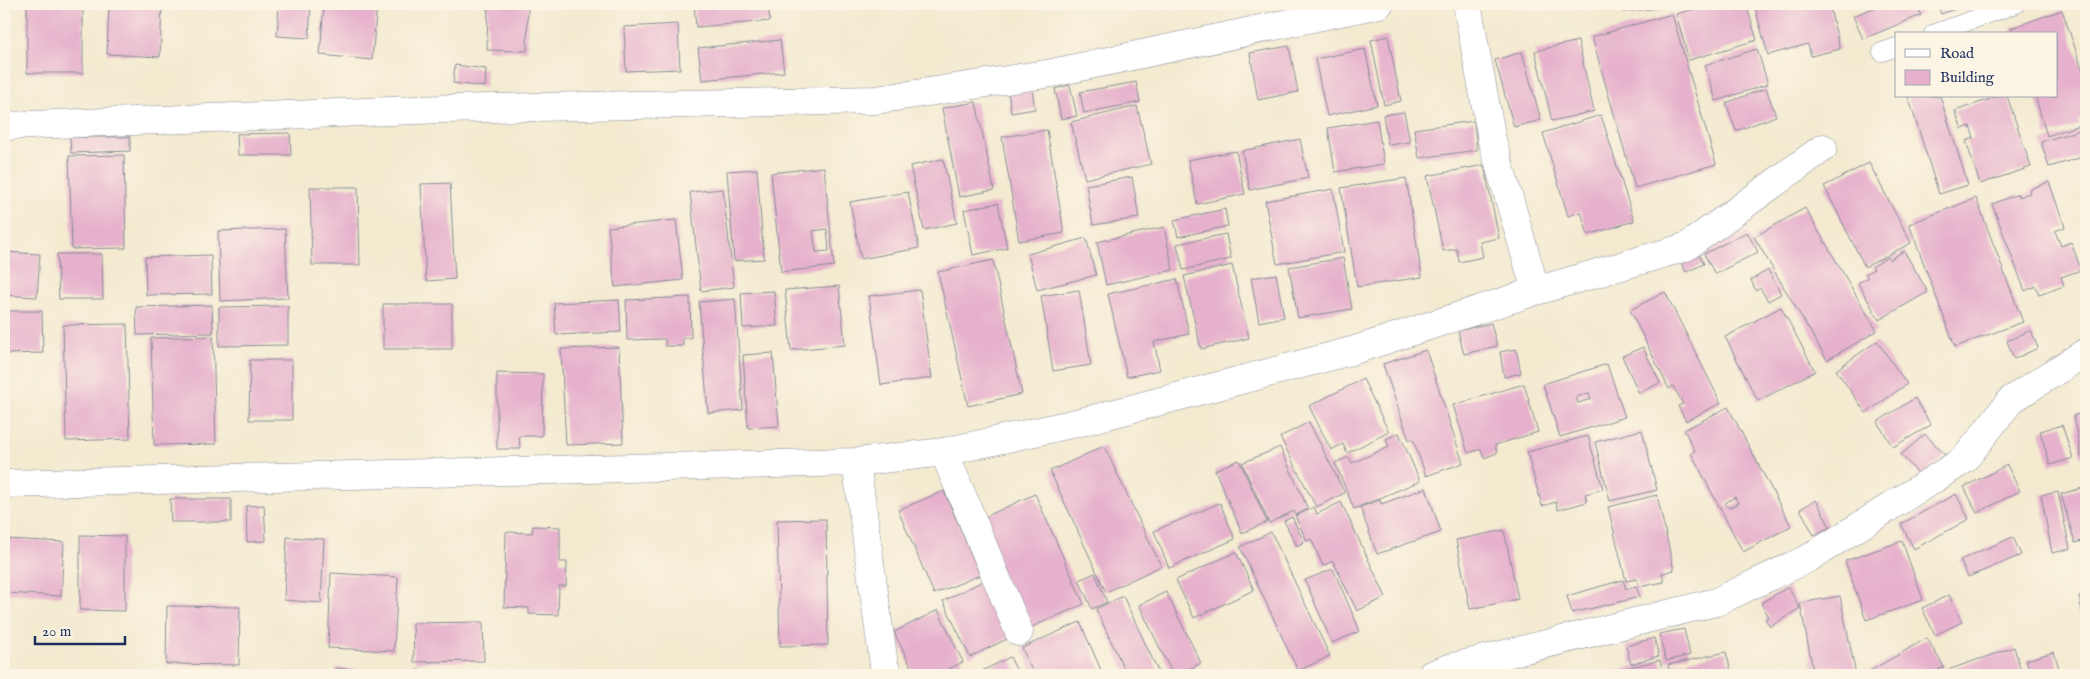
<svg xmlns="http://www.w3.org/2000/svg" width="2090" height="679" viewBox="0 0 2090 679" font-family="'IM FELL English',serif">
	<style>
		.building { fill: #e6b1cc; fill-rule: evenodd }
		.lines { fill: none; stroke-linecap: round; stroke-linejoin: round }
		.service-casing { stroke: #878c97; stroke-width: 19 }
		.minor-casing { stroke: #878c97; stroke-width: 29 }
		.service { stroke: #fff; stroke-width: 18 }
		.minor { stroke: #fff; stroke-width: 28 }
	</style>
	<rect width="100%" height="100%" fill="#fcf5e5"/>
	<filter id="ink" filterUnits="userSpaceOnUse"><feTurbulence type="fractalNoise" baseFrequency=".02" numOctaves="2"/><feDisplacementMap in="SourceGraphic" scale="10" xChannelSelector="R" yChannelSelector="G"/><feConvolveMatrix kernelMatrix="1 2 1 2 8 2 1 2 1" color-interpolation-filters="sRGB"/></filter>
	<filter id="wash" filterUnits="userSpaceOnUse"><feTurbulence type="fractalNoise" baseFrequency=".0096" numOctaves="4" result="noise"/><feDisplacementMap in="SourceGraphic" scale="20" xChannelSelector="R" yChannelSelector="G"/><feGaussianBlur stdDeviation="1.12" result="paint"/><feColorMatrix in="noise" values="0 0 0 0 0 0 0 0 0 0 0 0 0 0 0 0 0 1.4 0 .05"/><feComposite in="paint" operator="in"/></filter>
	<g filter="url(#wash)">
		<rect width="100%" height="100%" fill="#f3ead0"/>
		<g id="blocks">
			<path class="building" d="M27 4H83V73H27Z
				M109 4H162L160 57 107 54Z
				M279 4H311L309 38 277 36Z
				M324 4H377L372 60 320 55Z
				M488 4H528L527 51 487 50Z
				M694 4H768L770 21 696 27Z
				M977 4H998V5L978 8Z
				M1622 4H1667V7L1623 12Z
				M1713 4H1746L1757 40 1689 60 1676 14Z
				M1754 4H1829L1840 49 1811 56 1808 44 1768 55Z
				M1883 4H1917L1921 15 1863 39 1853 16Z
				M1937 4H1969L1941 14Z
				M2062 10 2086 80V117L2078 120 2079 125 2047 136 2035 96H2056V34H2013L2011 28Z
				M1672 14 1716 164 1635 188 1592 37Z
				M678 24 680 69 626 71 624 27Z
				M1388 36 1401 101 1384 105 1371 40Z
				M780 40 784 72 702 80 698 48Z
				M1578 41 1594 111 1552 121 1535 51Z
				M1289 46 1298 92 1258 100 1250 53Z
				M1365 49 1377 105 1327 116 1315 59Z
				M1757 49 1768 84 1716 101 1705 65Z
				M1522 52 1541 120 1514 127 1495 60Z
				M455 65 486 69 485 87 453 83Z
				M1136 82 1140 102 1084 113 1080 92Z
				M1070 85 1077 116 1061 119 1055 89Z
				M1032 88 1035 109 1011 113 1008 91Z
				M1766 88 1776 116 1736 131 1726 103Z
				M1908 96H1940L1968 185 1939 194Z
				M1999 96H2007L2031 167 1980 184 1966 141 1974 138 1970 126 1962 129 1955 111Z
				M976 102 994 190 959 197 942 108Z
				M1137 106 1151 164 1085 179 1071 122Z
				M1404 112 1410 142 1388 145 1383 115Z
				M1601 115 1634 221 1588 235 1581 212 1568 216 1543 133Z
				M1377 120 1384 164 1335 172 1328 128Z
				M1474 121 1477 150 1419 158 1414 129Z
				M2086 128V156L2049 167 2041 142Z
				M1047 130 1064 233 1019 241 1002 137Z
				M290 133 291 155H238L237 134Z
				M70 137H130V151L71 153Z
				M1300 139 1308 178 1250 190 1242 151Z
				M1236 151 1245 194 1197 204 1188 160Z
				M124 155 126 248 72 249 69 156Z
				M943 159 957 223 924 230 910 166Z
				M1869 163 1911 243 1865 267 1824 186Z
				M1484 165 1499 238 1480 242 1483 257 1459 262 1457 249 1443 251 1427 176Z
				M824 167 834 266 781 272 771 173ZM827 229 829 251 816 252 813 231Z
				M757 169 764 259 734 261 727 171Z
				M1132 177 1139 218 1093 225 1086 185Z
				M1406 178 1422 277 1357 287 1341 188Z
				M2049 182 2065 227 2055 231 2061 246 2071 242 2081 270 2061 277 2064 286 2039 295 2036 286 2025 291 1992 204 2018 194 2019 197 2030 193 2029 189Z
				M450 183 455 279 426 281 421 184Z
				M310 187H358L360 265H312Z
				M723 189 734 287 701 291 690 192Z
				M1333 189 1344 252 1277 264 1265 201Z
				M908 192 919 248 861 259 850 202Z
				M1976 198 2023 322 1955 347 1909 224Z
				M998 203 1007 248 973 255 964 210Z
				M1805 208 1877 331 1827 360 1754 237Z
				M1225 209 1228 226 1178 237 1174 220Z
				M676 220 683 280 615 287 608 227Z
				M1164 227 1173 270 1106 285 1097 242Z
				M285 229 288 298 220 301 218 231Z
				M1747 232 1758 252 1715 274 1704 254Z
				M1226 234 1231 259 1183 270 1177 244Z
				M1086 238 1096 275 1037 290 1028 254Z
				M1904 251 1928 292 1879 320 1858 283 1868 277 1865 274 1874 269 1872 267 1888 257 1889 260Z
				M4 252 40 254 37 297 4 295Z
				M1698 252 1704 264 1686 272 1680 261Z
				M57 254H102L103 299H59Z
				M211 255 212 294 146 295 145 257Z
				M1343 258 1352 309 1298 318 1289 267Z
				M993 260 1022 394 968 406 938 272Z
				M1232 265 1249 338 1201 349 1184 276Z
				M1768 270 1781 294 1768 301 1760 288 1756 291 1751 280Z
				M1276 274 1284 317 1259 322 1251 278Z
				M1177 279 1189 334 1154 342 1160 370 1127 377 1108 294Z
				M839 286 845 345 791 350 785 290Z
				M920 290 932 378 881 385 869 296Z
				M1079 290 1091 365 1053 371 1041 296Z
				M774 291 777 326 743 328 741 293Z
				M1665 292 1721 403 1686 421 1678 406 1683 404 1673 386 1669 389 1630 310Z
				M690 297 691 338H683V346H665V339L627 340 626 300Z
				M735 299 743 410 708 413 699 302Z
				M619 300 621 332 556 335 554 303Z
				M383 304H452V349H383Z
				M212 305 213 333 137 335 136 307Z
				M288 306V345L219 346V307Z
				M1781 307 1815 371 1758 401 1725 337Z
				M4 311H42L43 353 4 354Z
				M1491 323 1497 346 1464 354 1458 331Z
				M127 324 130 439 66 441 63 325Z
				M2031 330 2038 348 2014 359 2007 341Z
				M213 336 216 444 154 445 151 338Z
				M1877 341 1907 384 1866 413 1836 370Z
				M619 347 623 443 566 445 561 349Z
				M1643 347 1660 383 1639 393 1622 356Z
				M1516 349 1521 373 1504 377 1500 352Z
				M1426 350 1463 463 1426 476 1413 439 1409 440 1383 364Z
				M773 353 779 426 748 428 743 355Z
				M250 360H292V420H249Z
				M1607 364 1625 417 1560 437 1543 384ZM1589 393 1591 399 1578 403 1576 397Z
				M497 373 543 374 542 436H519L520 449H497Z
				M1363 379 1389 432 1347 453 1343 444 1331 450 1309 406Z
				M1524 384 1538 432 1495 445 1497 453 1484 458 1481 449 1468 453 1453 405Z
				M1915 398 1931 425 1893 447 1877 422Z
				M1728 407 1791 526 1743 552 1691 453 1695 451 1684 430ZM1735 497 1738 503 1729 508 1725 503Z
				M2086 413V456L2081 457 2074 415Z
				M1309 422 1345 493 1316 507 1280 437Z
				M2062 425 2073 458 2050 465 2040 431Z
				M1642 430 1657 490 1610 501 1595 442Z
				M1399 433 1420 481 1354 509 1335 463 1349 457 1352 463 1389 447 1386 439Z
				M1925 434 1945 455 1921 476 1901 455Z
				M1588 436 1603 489 1585 494 1587 502 1558 510 1556 502 1542 506 1527 452Z
				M1104 446 1161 566 1106 592 1050 471Z
				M1280 447 1308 509 1296 515 1294 511 1269 523 1242 463Z
				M1239 460 1267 522 1242 533 1215 470Z
				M2007 465 2020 491 1977 513 1964 487Z
				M2086 487V540L2075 543 2061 494Z
				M1426 488 1441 532 1377 554 1360 507 1380 500 1381 504Z
				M944 491 980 575 934 594 898 510Z
				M2058 492 2070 549 2052 553 2041 495Z
				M1035 494 1084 604 1025 630 976 521Z
				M1956 494 1969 519 1914 549 1901 524Z
				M1657 495 1674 570 1662 573 1664 582 1639 587 1637 579 1626 581 1608 507Z
				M170 499H231V522H171Z
				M1816 500 1830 527 1814 535 1800 509Z
				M1341 502 1386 597 1357 611 1333 561 1323 566 1311 539 1307 541 1295 516 1314 507 1317 514Z
				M1220 503 1235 539 1169 568 1154 531Z
				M264 505 266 541 247 542 246 506Z
				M1292 517 1304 542 1297 546 1284 521Z
				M826 519 828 645 780 646 777 520Z
				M533 526 560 527V562H567L566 586H559L558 615 529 614V608L504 607 506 532 532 533Z
				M1504 530 1518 599 1470 609 1456 540Z
				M1271 532 1330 656 1298 671 1240 547Z
				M80 535 125 536V611L80 610Z
				M287 537 324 539 321 603 284 600Z
				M2013 537 2021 555 1968 577 1960 560Z
				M5 539 64 542 61 596 4 593Z
				M1902 541 1923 600 1866 620 1845 561Z
				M1236 552 1254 590 1194 618 1176 580Z
				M1333 569 1360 631 1332 643 1305 580Z
				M331 573 398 577 394 651 328 648Z
				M1095 573 1107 602 1092 609 1079 580Z
				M987 579 1015 635 970 657 943 601Z
				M1623 580 1626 589 1636 586 1640 597 1572 613 1567 596Z
				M1788 587 1800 608 1770 627 1765 619 1769 617 1761 603Z
				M1166 592 1201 663 1177 675H1173L1139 605Z
				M2086 594V621L2084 622 2079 596Z
				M1949 595 1962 622 1935 635 1922 608Z
				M1123 596 1160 675H1127L1096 609Z
				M1840 596 1856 675H1814L1800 603Z
				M167 606 240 607 239 665 166 664Z
				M938 610 963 662 936 675H915L894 632Z
				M483 622 484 661 414 662 413 623Z
				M1080 622 1101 670 1090 675H1034L1022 648Z
				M1684 629 1690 655 1666 661 1659 634Z
				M1654 638 1659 656 1631 664 1626 646Z
				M1927 638 1944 667 1929 675H1863Z
				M2014 647 2022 673 2016 675H1943L1942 672Z
				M1726 652 1732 675H1670L1668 665Z
				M2054 652 2061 675H2031L2026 660Z
				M1010 657 1019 675H974Z
				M1660 660 1663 675H1606L1605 673Z
				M336 668 406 674V675H336Z
				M1194 668 1197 675H1180Z
				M417 670 456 674V675H416Z"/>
		</g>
	</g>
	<g filter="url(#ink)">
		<use href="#blocks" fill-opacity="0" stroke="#878c97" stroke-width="1"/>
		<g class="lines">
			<g class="service-casing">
				<path id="service" d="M1933 34 2016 4
					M1882 52 1896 47"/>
			</g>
			<g class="minor-casing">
				<path id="minor" d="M1467 4 1492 140 1536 291
					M4 126 443 109 876 100 1052 73 1379 4
					M944 452 1019 632
					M856 462 884 665 888 675
					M4 484 856 462 944 452 1085 421 1355 350 1536 291 1686 247 1823 148
					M1431 675 1449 668 1716 602 1809 558 1964 460 2011 400 2086 352"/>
			</g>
			<use href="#service" class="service"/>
			<use href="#minor" class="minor"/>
		</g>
	</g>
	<rect width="2090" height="679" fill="none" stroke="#fcf5e5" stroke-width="20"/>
	<rect x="1895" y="32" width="162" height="65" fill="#fcf5e5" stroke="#a2a6af"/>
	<rect x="1905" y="49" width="25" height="8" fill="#ffffff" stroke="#a2a6af"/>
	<text x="1940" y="58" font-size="15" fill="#1b2f5e">Road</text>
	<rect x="1905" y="70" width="25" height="15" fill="#e6b1cc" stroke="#a2a6af"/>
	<text x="1940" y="82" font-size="15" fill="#1b2f5e">Building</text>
	<path d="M35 636v8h90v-8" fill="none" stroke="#1b2f5e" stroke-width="2.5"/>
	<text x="42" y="636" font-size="15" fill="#1b2f5e" stroke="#fcf5e5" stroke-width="4" paint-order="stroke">20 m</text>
</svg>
